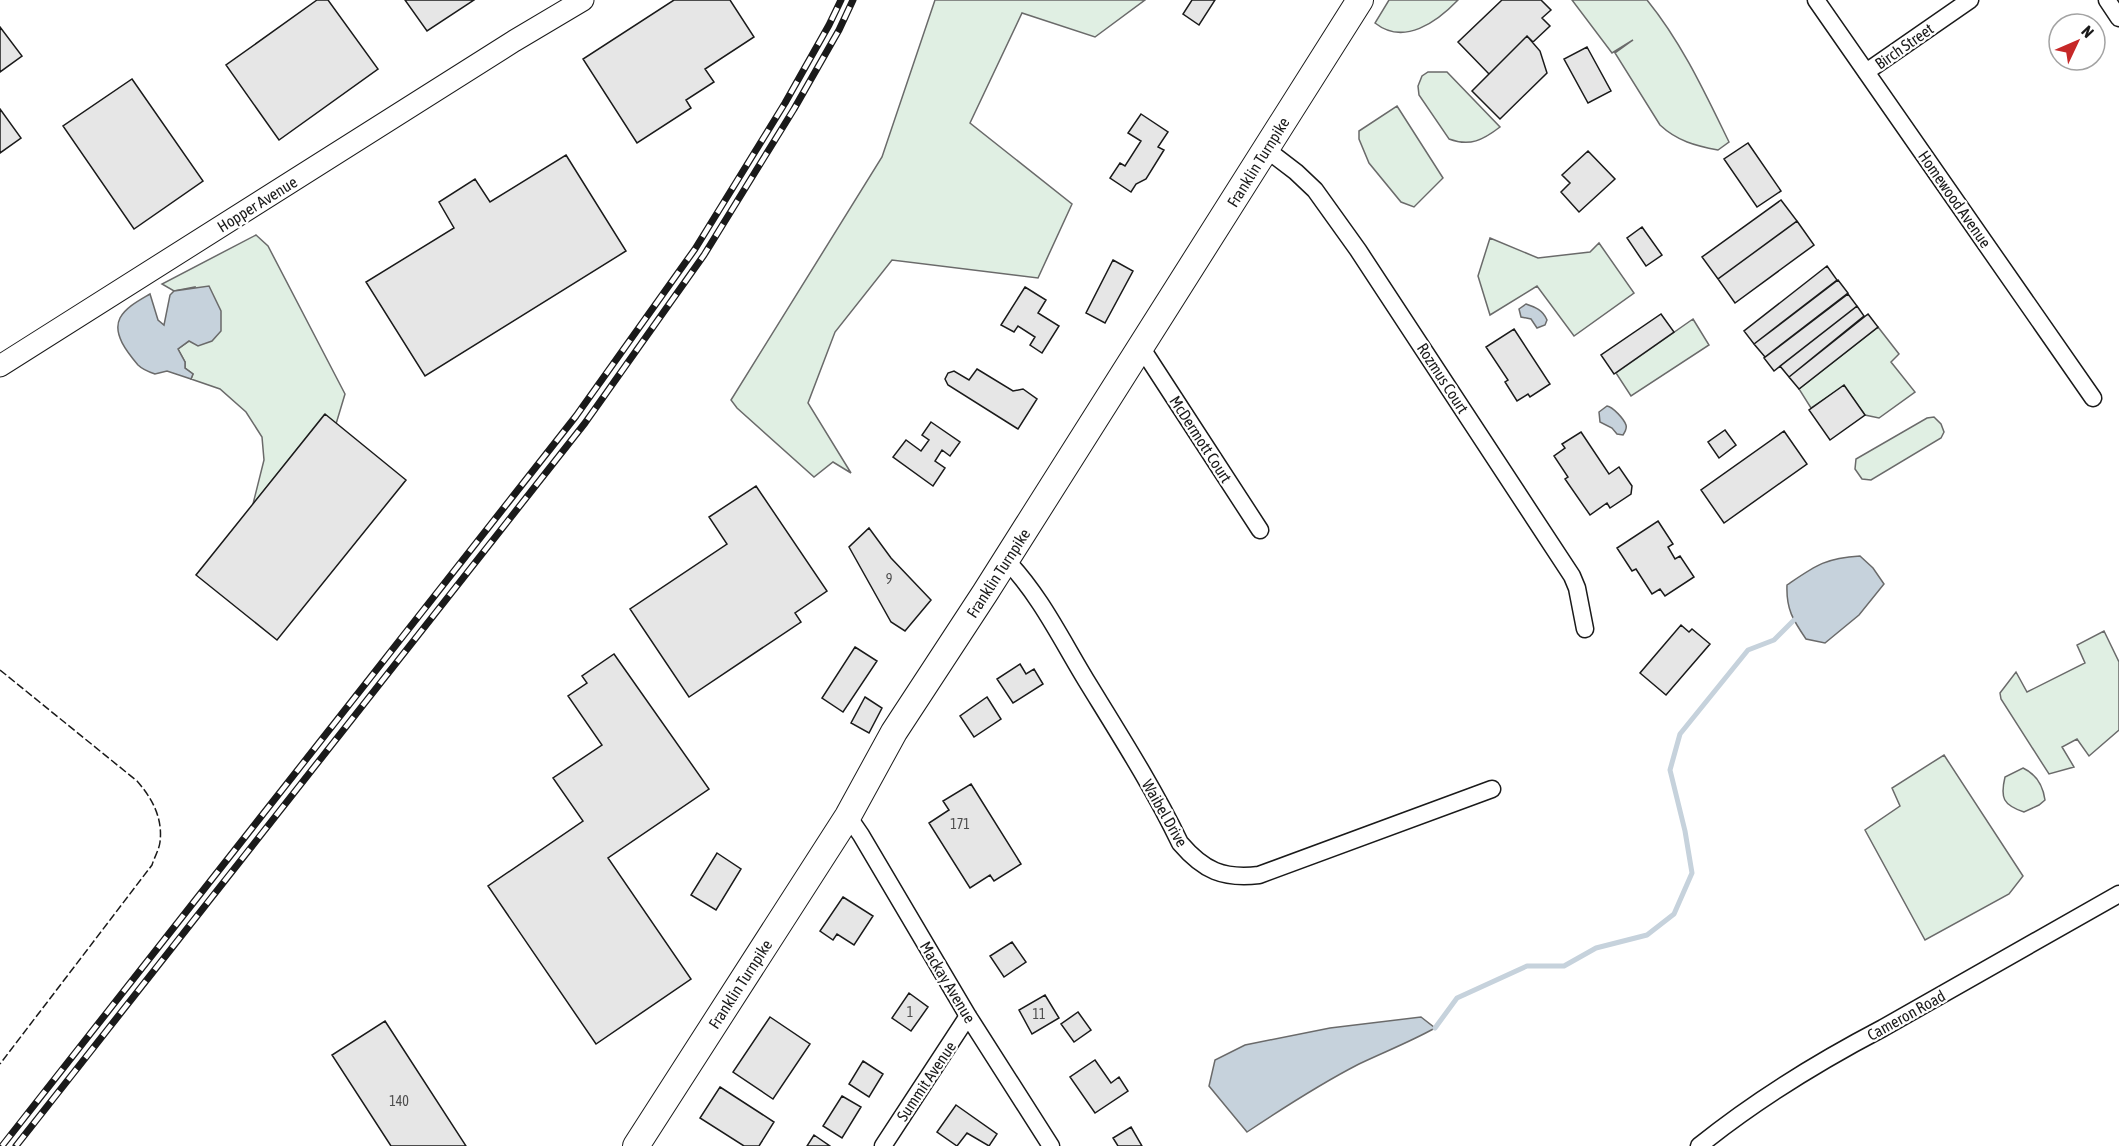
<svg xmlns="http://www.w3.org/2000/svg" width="2119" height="1146" viewBox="0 0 2119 1146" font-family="'Asap Condensed',sans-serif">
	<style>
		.green { fill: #e0efe3; stroke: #6a6a6a; stroke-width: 1.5 }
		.water { fill: #c6d2dc; stroke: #6a6a6a; stroke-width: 1.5 }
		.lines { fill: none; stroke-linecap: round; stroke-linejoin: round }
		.stream { stroke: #c6d2dc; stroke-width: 5 }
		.building { fill: #e6e6e6; stroke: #1a1a1a; stroke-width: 1.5 }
		.minor-casing { stroke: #1a1a1a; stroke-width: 19 }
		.tertiary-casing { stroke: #1a1a1a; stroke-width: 23 }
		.primary-casing { stroke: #1a1a1a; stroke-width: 28 }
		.minor { stroke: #fff; stroke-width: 16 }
		.tertiary { stroke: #fff; stroke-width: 21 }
		.primary { stroke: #fff; stroke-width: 26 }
		.rail-casing { stroke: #1a1a1a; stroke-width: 7 }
		.rail { stroke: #fff; stroke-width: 4.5; stroke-dasharray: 14; stroke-linecap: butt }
		.fence { stroke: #1a1a1a; stroke-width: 1.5; stroke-dasharray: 8 3; stroke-linecap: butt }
		.labels { text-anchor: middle; stroke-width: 4.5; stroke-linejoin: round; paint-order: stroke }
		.number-label { font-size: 14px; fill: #4d4d4d }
		.street-label { font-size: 16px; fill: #1a1a1a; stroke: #fff }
	</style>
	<rect width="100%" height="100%" fill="#fff"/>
	<path class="green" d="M935 0H1145L1095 37 1022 13 970 123 1072 204 1038 278 892 260 835 332 808 403 851 473 833 462 814 477 737 408 731 400 882 157Z
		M1389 0H1458C1437 22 1404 46 1375 23Z
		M1572 0H1647C1682 43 1705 93 1729 142L1718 150C1696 146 1677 141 1660 125L1615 53 1633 40 1612 53Z
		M1428 72H1447L1500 127C1483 140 1470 147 1449 139L1419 95 1418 86 1422 76Z
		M1397 106 1443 178 1414 207 1401 202 1369 163 1359 139V131Z
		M256 235 268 246 345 394 336 424 324 415 253 504 264 460 262 437 246 412 220 389 191 379 193 374 185 368V362L178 349 189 341 195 287 174 291 162 284Z
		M1490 238 1538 258 1590 252 1599 243 1634 293 1574 336 1537 286 1490 315 1478 276Z
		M1693 319 1709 345 1631 396 1616 373Z
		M1878 327 1899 354 1891 362 1915 392 1879 418 1865 415 1844 386 1811 408 1799 389Z
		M1934 417 1941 424 1944 432 1941 438 1871 480 1862 479 1855 469 1856 459 1927 418Z
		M2104 631 2119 662V730L2089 756 2077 739 2062 747 2074 767 2049 774 2001 699 2000 693 2016 672 2027 692 2085 663 2077 645Z
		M1944 755 2023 876 2009 894 1925 940 1865 830 1900 806 1892 788Z
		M2023 768C2036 774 2043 786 2045 800L2039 805 2024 812C2003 805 2000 798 2005 777Z"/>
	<path class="water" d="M209 286 221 311V331L212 341 198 346 189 341 178 349 185 362V368L193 374 191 379 167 371 155 374C149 372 142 369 138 365 128 353 112 334 120 318 126 307 140 300 150 294L158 320 164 325 170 295 174 291Z
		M1526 304C1535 307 1543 310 1547 320L1545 325 1537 328 1531 319 1521 317 1519 309Z
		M1607 406C1613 407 1624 419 1626 425 1627 428 1625 432 1623 435L1617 434 1612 428 1600 422 1599 412Z
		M1860 556 1873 568 1884 584 1859 615 1825 643 1806 639C1793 620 1786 609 1787 585 1815 566 1825 558 1860 556Z
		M1421 1017 1435 1028C1410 1042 1384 1052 1359 1064 1320 1084 1283 1108 1247 1132L1209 1086 1215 1060 1245 1045 1330 1028Z"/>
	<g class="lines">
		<path class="stream" d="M1435 1028 1457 998 1527 966H1564L1596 948 1647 935 1674 914 1692 873 1685 831 1670 770 1680 734 1748 650 1774 640 1794 620"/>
	</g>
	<path class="building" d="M317 0H328L378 69 279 140 226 65Z
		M405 0H474L427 31Z
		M674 0H730L754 37 705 69 714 82 686 100 691 108 637 143 583 59Z
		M1192 0H1215L1199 25 1183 14Z
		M1502 0H1541L1551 10 1542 18 1550 26 1533 42 1527 36 1489 74 1458 42Z
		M0 27 22 56 0 72Z
		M1527 36 1540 51 1547 73 1500 119 1472 91Z
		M1587 47 1611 91 1588 103 1564 59Z
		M132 79 203 181 134 229 63 126Z
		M0 109 21 138 0 153Z
		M1141 114 1168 132 1158 147 1164 150 1146 179 1136 184 1131 192 1110 178 1120 163 1125 166 1141 141 1128 133Z
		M1748 143 1781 191 1757 207 1724 159Z
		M1588 151 1615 179 1579 212 1561 192 1570 183 1562 175Z
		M566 155 626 251 425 376 366 282 454 228 439 202 475 179 490 202Z
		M1781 200 1797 221 1718 279 1702 257Z
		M1797 221 1814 245 1735 303 1718 279Z
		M1642 227 1662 255 1646 266 1627 238Z
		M1113 260 1133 271 1105 323 1086 313Z
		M1827 266 1837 280 1754 344 1744 331Z
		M1838 280 1848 293 1765 357 1754 344Z
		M1025 287 1046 300 1038 313 1059 326 1042 353 1030 345 1035 337 1018 326 1014 332 1001 325Z
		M1848 294 1857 306 1774 371 1764 358Z
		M1857 306 1864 316 1789 377 1780 366Z
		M1661 314 1674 332 1614 374 1601 355Z
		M1868 314 1878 327 1799 389 1789 377Z
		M1514 329 1550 384 1530 397 1528 394 1517 401 1505 382 1508 380 1486 347Z
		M977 369 1013 391 1023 389 1037 399 1018 429 948 385 945 379 948 373 954 371 969 380Z
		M1844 385 1865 415 1830 440 1809 410Z
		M325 414 406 480 277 640 196 575Z
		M931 422 960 442 950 456 942 450 935 461 945 468 933 486 893 457 906 440 921 451 929 440 922 435Z
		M1725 430 1736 445 1719 458 1708 442Z
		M1784 431 1807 464 1724 523 1701 490Z
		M1581 432 1609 474 1619 467 1632 486 1631 494 1610 508 1607 503 1590 515 1565 479 1568 477 1554 456 1565 448 1562 444Z
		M756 486 827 591 795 613 801 622 689 697 630 609 727 544 709 517Z
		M1658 521 1673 544 1668 547 1675 559 1680 556 1694 577 1665 596 1660 589 1652 594 1636 569 1632 571 1617 548Z
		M869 528 891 558 931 600 905 631 891 622 849 547Z
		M1681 625 1689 632 1692 629 1710 644 1666 695 1640 673Z
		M855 647 877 661 843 712 822 698Z
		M614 654 709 789 608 858 691 979 596 1044 488 886 583 821 553 778 602 745 568 696 587 683 582 676Z
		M1020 664 1026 674 1034 669 1043 684 1013 703 997 679Z
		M865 697 882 708 869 733 851 723Z
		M987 697 1001 719 974 737 960 716Z
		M971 784 1021 864 994 881 990 875 970 888 929 823 949 810 943 801Z
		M717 853 741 869 716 910 691 895Z
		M843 897 873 916 854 945 837 934 833 940 820 931Z
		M1012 942 1026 962 1004 977 990 956Z
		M909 993 928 1007 911 1031 892 1018Z
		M1045 995 1059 1018 1032 1034 1019 1010Z
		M1078 1012 1091 1030 1074 1042 1061 1024Z
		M770 1017 810 1044 773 1099 733 1072Z
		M385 1021 466 1146H391L332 1055Z
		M1095 1060 1111 1083 1119 1077 1128 1091 1095 1113 1070 1077Z
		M863 1061 883 1074 869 1097 849 1084Z
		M720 1087 774 1122 759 1146H744L700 1118Z
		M842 1096 861 1107 842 1138 823 1126Z
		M956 1105 997 1134 989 1146 967 1133 957 1146 937 1132Z
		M1131 1127 1142 1146H1118L1113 1138Z
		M814 1135 830 1146H807Z"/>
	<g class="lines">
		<g class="minor-casing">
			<path id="minor" d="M1816 0 2093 398
				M2107 0 2119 18
				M1866 72 1970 0
				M1266 149 1296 172 1315 190 1358 250 1572 576 1577 588 1585 629
				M1141 347 1260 530
				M1006 560C1041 596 1063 643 1089 685 1121 737 1154 789 1180 843 1204 871 1223 879 1259 875L1492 789
				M848 816 861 835 968 1016 1051 1146
				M883 1146 968 1016
				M1699 1146C1756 1100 1818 1062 1883 1028L2119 894"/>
		</g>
		<g class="tertiary-casing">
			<path id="tertiary" d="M0 366 514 41 583 0"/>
		</g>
		<g class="primary-casing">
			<path id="primary" d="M636 1146 848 816 894 732 985 593 1360 0"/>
		</g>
		<use href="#minor" class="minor"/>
		<use href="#tertiary" class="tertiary"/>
		<use href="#primary" class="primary"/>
		<g class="rail-casing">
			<path id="rail" d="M2 1146 576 416 695 249 785 103 829 25 841 0
				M16 1146 585 423 704 255 794 109 839 30 853 0"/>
		</g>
		<use href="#rail" class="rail"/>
		<path class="fence" d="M0 670 137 781C152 798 163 818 160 842 159 850 154 858 152 865L0 1064"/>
	</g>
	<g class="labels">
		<g class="number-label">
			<text x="889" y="584">9</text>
			<text x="960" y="829">171</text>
			<text x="910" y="1017">1</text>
			<text x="1039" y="1019">11</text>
			<text x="399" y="1106">140</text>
		</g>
		<g class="street-label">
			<text transform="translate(1904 46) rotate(-35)" y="6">Birch Street</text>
			<text transform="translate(1258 162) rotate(-58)" y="6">Franklin Turnpike</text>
			<text transform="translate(1955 199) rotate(55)" y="6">Homewood Avenue</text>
			<text transform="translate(257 204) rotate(-32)" y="6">Hopper Avenue</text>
			<text transform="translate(1443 378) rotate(57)" y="6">Rozmus Court</text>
			<text transform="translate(1201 439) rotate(57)" y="6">McDermott Court</text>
			<text transform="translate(998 573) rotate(-57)" y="6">Franklin Turnpike</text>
			<text transform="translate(1165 813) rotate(60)" y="6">Waibel Drive</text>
			<text transform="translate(948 982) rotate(59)" y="6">Mackay Avenue</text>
			<text transform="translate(740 984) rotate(-57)" y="6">Franklin Turnpike</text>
			<text transform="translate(1906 1015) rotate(-29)" y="6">Cameron Road</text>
			<text transform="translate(926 1081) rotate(-56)" y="6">Summit Avenue</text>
		</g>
	</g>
	<g transform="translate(2077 42) rotate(46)"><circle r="28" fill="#ffffff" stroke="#a3a3a3" stroke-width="1.5"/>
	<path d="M0-4.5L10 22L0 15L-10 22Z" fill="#c62828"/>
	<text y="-9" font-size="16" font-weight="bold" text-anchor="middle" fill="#1a1a1a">N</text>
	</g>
</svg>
